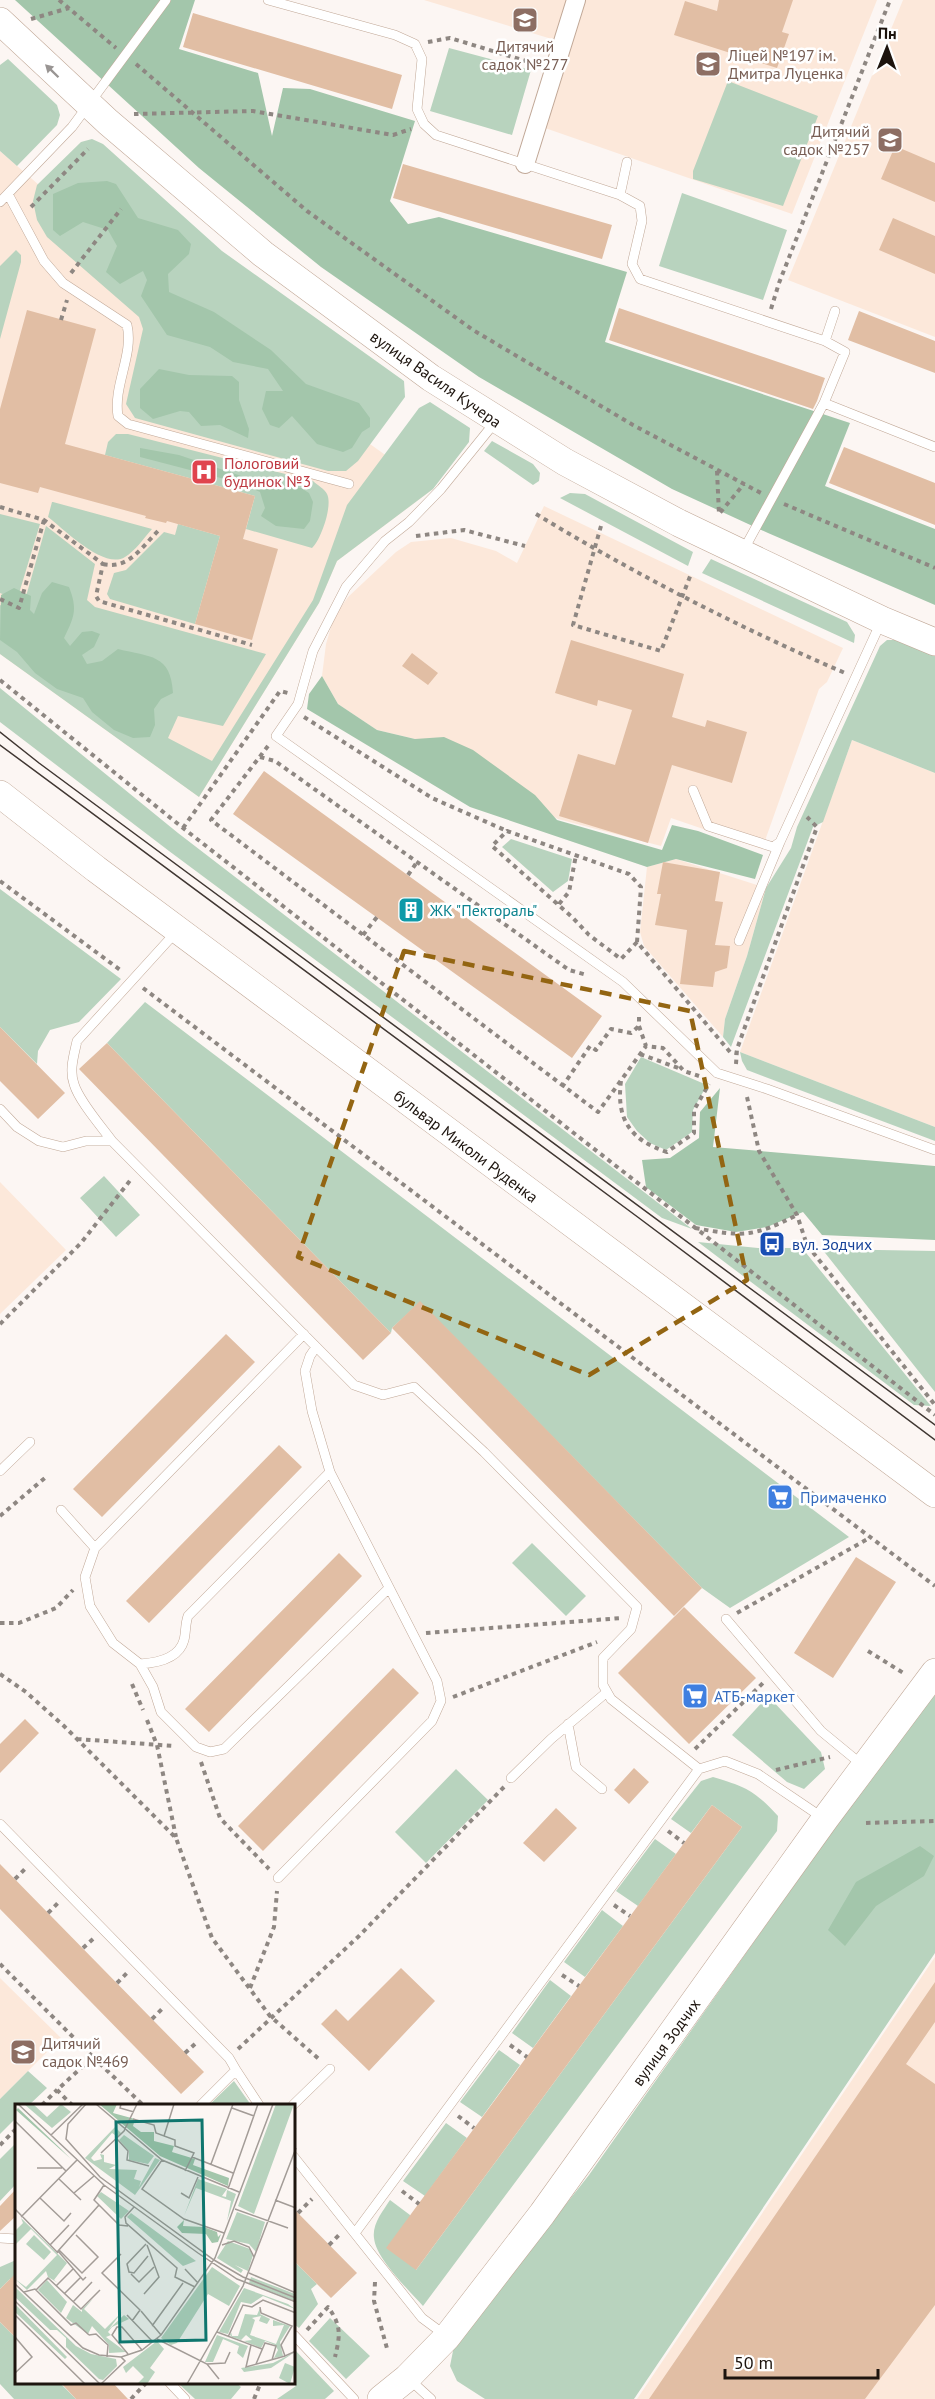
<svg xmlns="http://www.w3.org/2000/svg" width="935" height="2399" viewBox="0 0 935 2399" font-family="'PT Sans',sans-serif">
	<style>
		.built { fill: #fce8da }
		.green { fill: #b8d3be }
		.forest { fill: #a3c6ab }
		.building { fill: #e1bea4 }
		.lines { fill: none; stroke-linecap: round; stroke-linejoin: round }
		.lane-casing { stroke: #c1a897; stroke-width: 10 }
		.street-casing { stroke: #c1a897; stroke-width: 20 }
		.secondary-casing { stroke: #c1a897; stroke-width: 28 }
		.path { stroke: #8e8782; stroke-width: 4; stroke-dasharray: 4.5 4.5; stroke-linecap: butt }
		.lane { stroke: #fff; stroke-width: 9 }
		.street { stroke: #fff; stroke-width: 18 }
		.secondary { stroke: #fff; stroke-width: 27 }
		.tram { stroke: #403732; stroke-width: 1.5 }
		.oneway { fill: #999593 }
		.marked { fill: none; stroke: #936512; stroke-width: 4.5; stroke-dasharray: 12 8; stroke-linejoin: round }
		.labels { text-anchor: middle; stroke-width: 5; stroke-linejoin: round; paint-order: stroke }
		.education-label { font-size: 16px; fill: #785e54; stroke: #fff; text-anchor: start }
		.street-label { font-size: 16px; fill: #1d140e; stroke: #fff }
		.health-label { font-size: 16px; fill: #be3a42; stroke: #fff; text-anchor: start }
		.culture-label { font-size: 16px; fill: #0d838f; stroke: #fff; text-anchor: start }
		.transit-label { font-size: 16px; fill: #164399; stroke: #fff; text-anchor: start }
		.shop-label { font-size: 16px; fill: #366cbe; stroke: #fff; text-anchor: start }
		.inset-road { fill: none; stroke: #a39c97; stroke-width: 1.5 }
		.view { fill: #0f766e; fill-opacity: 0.15; stroke: #0f766e; stroke-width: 3 }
		.inset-edge { fill: none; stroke: #1d140e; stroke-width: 3 }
	</style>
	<rect width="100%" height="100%" fill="#fcf6f3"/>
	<path class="built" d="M424 0H567L555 40Z
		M584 0H877L792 214 545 128Z
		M903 0H935V337L788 280Z
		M0 151 181 309 433 489 337 561 319 603 199 797 0 654Z
		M544 506 843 648 827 682 819 689 762 849 671 818 661 846 558 819 415 739 377 730 338 704 322 676 326 644 334 617 348 597 396 552 411 542 451 538 496 551 517 563Z
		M852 740 935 773V1127L740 1052Z
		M676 859 766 888 747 956 725 1019 723 1037 644 946 640 932 647 867Z
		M0 1182 66 1250 0 1314Z
		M935 1957V2399H637Z
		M0 1978 61 2038 0 2099Z"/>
	<path class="green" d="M449 48 531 70 512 135 430 111Z
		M8 59 57 105 60 115 57 125 17 166 0 151V65Z
		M728 81 818 116 783 206 693 179V171Z
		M92 139 103 144 222 251 404 381 405 397 358 461 346 471H328L135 418 126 404 143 329 139 317 47 237 37 220 33 201 37 185 81 142Z
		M682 193 787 230 763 300 659 266Z
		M16 250 21 255V262L0 339V266Z
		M430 402 470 428 469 442 433 489 337 561 319 603 199 797 0 654V605L21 614 46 526 95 564 87 600 95 607 266 654 223 726 178 716 168 738 212 761 313 600 347 505 419 408Z
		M116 434H128L313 481C317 485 325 489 327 494 333 505 321 540 312 548L246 529 255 496 105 455 108 442Z
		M492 441 533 464 540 473 539 481 533 485 484 451Z
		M570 493 585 494 693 552 688 566 560 498Z
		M52 502H53L152 529C144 538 135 551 125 557 104 570 65 530 48 517Z
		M0 514 40 524 17 600 0 593Z
		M178 524 220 536 195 624 110 599 107 594 114 573 126 570 164 532 175 535Z
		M711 559 847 622 855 635 854 643 702 573Z
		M887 640H896L935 656V773L852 740 823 822 813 827 731 1047 723 1037 725 1019 747 956 766 888 791 848 797 827 880 646Z
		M0 688 178 833 692 1229 662 1218 169 851 0 722Z
		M511 839 572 859 568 881 553 892 502 847Z
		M0 889 121 979 79 1022 50 1030 38 1051 37 1064 0 1027Z
		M145 1002 849 1537 730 1608 702 1588 420 1302 392 1328 391 1333 107 1043Z
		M740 1052 935 1127V1141L747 1070 742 1061Z
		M641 1057 707 1085 693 1110 692 1132 666 1150 650 1143 637 1131 627 1117 625 1084Z
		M104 1176 140 1215 116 1237 80 1198Z
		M698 1242 758 1248H802L931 1406 914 1405Z
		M822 1249 935 1251V1392Z
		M532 1543 586 1596 566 1616 512 1563Z
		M935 1693V1953L634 2399H485L457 2381 450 2366 454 2346 589 2175 821 1847Z
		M768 1696 821 1752 825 1769 804 1789 787 1782 732 1735Z
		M456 1769 488 1800 426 1863 395 1832Z
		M713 1777C746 1787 754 1790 778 1816L777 1831 423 2306C409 2290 376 2259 374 2238 372 2224 383 2211 390 2200L410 2215 416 2270 742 1827 712 1805 691 1833 671 1819 701 1781Z
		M655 1839 676 1854 638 1906 616 1891Z
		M602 1910 623 1926 585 1977 564 1962Z
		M550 1980 571 1996 533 2048 512 2033Z
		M499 2050 520 2065 482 2117 460 2102Z
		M28 2071 47 2088 29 2105H16V2118L0 2134V2099Z
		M234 2081 251 2105H209Z
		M446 2123 467 2138 425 2196 403 2181Z
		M16 2143V2184L0 2201V2159Z
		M16 2260V2285L10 2279 0 2289V2267Z
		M294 2261 317 2284 311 2289 318 2304 299 2328 294 2324Z
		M330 2318 370 2356 346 2379 309 2341Z
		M0 2322 16 2338V2382L60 2383 76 2399H14L0 2384Z
		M294 2349 334 2391 325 2399H277L296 2386 293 2383Z
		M178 2383H236L241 2387 231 2399H195Z"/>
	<path class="forest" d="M15 0H195L179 49 258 73 272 136 283 88 310 89 415 121 390 201 408 224 439 217 627 272 605 342 850 423 825 486 935 529V605L768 533 672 489 479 377 321 267 199 168Z
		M107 181 116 184 138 218 178 230 191 244 189 254 168 274 169 292 214 312 271 350 306 384 359 403 370 418V427L362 432 352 448 343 452 317 444 292 416 279 428 270 425 262 409 266 391H283L268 369 233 362 210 347 167 335 141 296 147 280 143 271 120 284 106 272 117 246 108 230 83 222 60 236 53 230V194L78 183Z
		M159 369 189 375 232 376 239 382V400L249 429 248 438 220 425 201 426 189 412 180 411 153 419 140 408V389Z
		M140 448 179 455 271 486 301 488 309 493 313 502 310 521 304 529 276 526 261 516 265 508 260 492 240 483 140 457Z
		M52 582 69 587C78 610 74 617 64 638L70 646 82 632 92 631 100 634 94 647 82 655 87 664 102 661 118 649C150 657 171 654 173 693L161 699 154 709 155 725 150 737 133 738 114 730 92 712 83 698 57 689 35 673 17 652 0 640 1 595 14 588 31 596 30 610 34 614 42 593Z
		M322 676 338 704 377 730 415 739 444 737 473 750 535 795 557 820 662 850 672 825 698 831 763 855 755 879 676 859 647 867 470 807 307 709 309 694Z
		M720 1088 713 1147 935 1166V1240L822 1235 803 1212 767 1227 736 1232 696 1225 646 1187 642 1160 670 1158 699 1138 700 1112Z
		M920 1846 934 1856 924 1876 876 1906 845 1946 828 1930 856 1882Z"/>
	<path class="building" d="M719 0H793L782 32 789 34 777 68 674 35 685 1 717 11Z
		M193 13 402 75 392 109 183 47Z
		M895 146 935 163V202L881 179Z
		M403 164 612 225 602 259 393 198Z
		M893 218 935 236V274L879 250Z
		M619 308 825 378 817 401 813 409 609 340Z
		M27 310 96 329 65 444 255 496 243 539 278 549 252 640 195 624 220 536 167 521 166 523 145 518 146 516 40 487 38 493 0 483V409Z
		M859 311 935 341V373L848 340Z
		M844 447 935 483V525L829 483Z
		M571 640 684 674 672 717 705 727 707 720 747 732 732 783 672 765 648 843 559 816 578 754 615 765 632 710 598 700 597 706 555 693Z
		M412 653 438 673 428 685 402 666Z
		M264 771 602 1016 572 1058 233 814Z
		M663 862 720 872 715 901 723 902 715 945 730 946 727 968 715 972 713 987 680 984 687 930 655 925 661 894H657Z
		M0 1027 65 1093 38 1119 0 1081Z
		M107 1043 391 1333 363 1360 79 1069Z
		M420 1301 702 1588 674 1616 392 1328Z
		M226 1334 255 1362 102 1517 73 1489Z
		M279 1445 302 1467 149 1623 126 1601Z
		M339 1553 362 1576 209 1732 185 1709Z
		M856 1557 896 1582 833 1678 794 1653Z
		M684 1607 756 1678 689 1744 618 1673Z
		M393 1668 419 1693 263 1851 238 1826Z
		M25 1719 39 1733 0 1773V1744Z
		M634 1768 649 1782 629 1804 614 1790Z
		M712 1805 742 1827 416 2270 386 2248Z
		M556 1808 577 1828 544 1862 523 1843Z
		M0 1864 204 2072 181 2094 0 1909Z
		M401 1968 435 2001 369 2071 321 2024 336 2009 348 2021Z
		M935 1982V2022L906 2064 935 2084V2305L865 2399H649Z
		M16 2189V2216L0 2231V2206Z
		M294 2209 357 2273 331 2298 294 2261Z
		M16 2273V2338L0 2322V2289Z
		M60 2382H112L128 2399H76Z"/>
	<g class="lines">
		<g class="lane-casing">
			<path id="lane" d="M268 0 395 35 415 44 422 59 417 109 424 124 436 135 620 195 640 206 642 221 632 264 640 279 825 341 845 352 824 403 743 551
				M8 194 44 261 63 283 127 325C134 355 113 385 118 416L128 424 349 484
				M620 195 627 162
				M0 202 72 127 166 0
				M825 341 835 311
				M824 403 935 447
				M496 421 441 489 409 522 385 541 346 587 313 651 298 704 276 736 623 982 717 1073 767 1089 935 1150
				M693 790 708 826 773 847 780 842 881 622
				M176 932 77 1041C74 1055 69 1070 74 1084 79 1101 101 1126 112 1141L354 1385 383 1395 414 1387 484 1452 637 1607 631 1629 603 1658V1685L611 1699 699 1769
				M739 941 780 842
				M0 1109 17 1127 39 1141 63 1147 86 1141H112
				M304 1334 95 1548 85 1577 90 1606 113 1643 140 1664C156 1663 179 1659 184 1640 186 1633 185 1624 188 1616L330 1472
				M0 1471 30 1442
				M61 1510 95 1548
				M726 1619 821 1731 861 1764
				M140 1664 153 1687 161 1712 196 1747 210 1752 224 1749 389 1588
				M568 1724 576 1767 602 1789
				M511 1778 551 1739 607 1692
				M0 1824 229 2058 236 2070 201 2105
				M278 1878 432 1721 441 1701 437 1681 330 1472 312 1411 305 1371 310 1356 316 1347
				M236 2070 259 2105
				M293 2105 330 2069
				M294 2157 422 2318 445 2335
				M355 2233 699 1769 725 1761 758 1774 823 1818
				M0 2238 16 2239
				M294 2335 354 2399
				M409 2379 431 2399
				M169 2382 185 2399"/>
		</g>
		<g class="street-casing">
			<path id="street" d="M525 164 576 0"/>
		</g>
		<g class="secondary-casing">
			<path id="secondary" d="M0 21 108 122 263 254 431 378 565 462 679 523 882 620 935 642
				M0 794 96 869 935 1494
				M381 2399 407 2378 447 2337 542 2214 825 1819 935 1672"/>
		</g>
		<path class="path" d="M59 0 116 48
			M31 19 69 8
			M428 42 450 38 539 65
			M136 64 307 211 473 330 633 425 761 493
			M134 114 253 111 393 135 411 129
			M31 207 88 149
			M71 273 121 209
			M771 309 779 283 890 0
			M61 320 67 300
			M717 471 719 514 744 484
			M784 504 935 568
			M0 507 44 520 103 564 96 596 99 601 252 645
			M536 514C635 574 738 627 845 673
			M601 526 573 625 661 651 691 574
			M416 536 464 530 525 546
			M103 564C128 570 142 547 158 531
			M0 599 19 608 44 520
			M0 680 183 828 935 1415
			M304 717 432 798 507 831
			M268 746 211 820 598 1112 646 1046
			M260 757 275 761 569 970 587 975
			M183 828 280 691 288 693
			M408 875 417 862
			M0 881 123 972
			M559 904 569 892 576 855
			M363 935 377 917
			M637 942 621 959 589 935 572 917 492 846 507 831 629 874 641 887 637 942 730 1052 736 1053
			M143 988 935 1586
			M639 1017V1026L646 1046 663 1048 684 1071 699 1076
			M640 1054 681 1069
			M736 1064 737 1049 817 827 807 817
			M621 1081C616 1119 630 1140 667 1152L694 1133V1110L709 1084
			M562 1087 590 1046 596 1050 611 1029 631 1033 639 1026
			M747 1097 759 1151 797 1215 807 1245 935 1405
			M695 1228C744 1237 753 1237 797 1215
			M0 1324 81 1243 132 1178
			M0 1516 46 1477
			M737 1613 871 1537
			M0 1623H19L56 1608 73 1590
			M426 1633 622 1618
			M868 1651 905 1674
			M0 1674 26 1692 64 1726 176 1838 212 1938 270 2016 321 2061
			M132 1684 143 1710
			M453 1697 597 1642
			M147 1720 157 1745 176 1837
			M77 1739 174 1746
			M695 1749 763 1683
			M201 1762 220 1818 269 1869
			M776 1770 830 1757
			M866 1823 935 1821
			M668 1831 684 1843
			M15 1879 25 1869
			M614 1905 630 1916
			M48 1913 58 1903
			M83 1948 94 1938
			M0 1964 93 2057 57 2090 72 2105
			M562 1975 579 1986
			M117 1983 127 1973
			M250 1988 274 1927 277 1891
			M152 2019 162 2009
			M510 2045 527 2057
			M238 2049 359 1936 504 1787
			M185 2053 196 2043
			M93 2057 143 2105
			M42 2105 57 2090
			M458 2116 474 2128
			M0 2145 16 2129
			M402 2191 419 2204
			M298 2213 312 2199
			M329 2245 339 2235
			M375 2282 374 2301 388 2352
			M307 2330 328 2307C342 2326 340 2336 335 2357
			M131 2399 147 2382
			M254 2399 261 2382"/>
		<use href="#lane" class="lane"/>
		<use href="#street" class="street"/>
		<use href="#secondary" class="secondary"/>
		<path class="tram" d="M0 732 39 763 935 1425
			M0 745 639 1218 935 1440"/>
	</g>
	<defs><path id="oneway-solid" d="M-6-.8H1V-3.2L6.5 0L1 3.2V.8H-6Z" transform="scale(1.5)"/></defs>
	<use class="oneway" href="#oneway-solid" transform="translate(52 71) rotate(-136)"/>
	<path class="marked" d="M404 951 690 1011 747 1280 589 1375 298 1257Z"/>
	<defs>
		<g id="school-square" transform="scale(1.35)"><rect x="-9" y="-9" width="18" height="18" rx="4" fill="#8d6e63" stroke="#fff"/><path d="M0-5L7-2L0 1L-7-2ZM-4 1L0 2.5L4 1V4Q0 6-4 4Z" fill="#fff"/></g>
		<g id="hospital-square" transform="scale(1.35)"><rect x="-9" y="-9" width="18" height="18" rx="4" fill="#e0444e" stroke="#fff"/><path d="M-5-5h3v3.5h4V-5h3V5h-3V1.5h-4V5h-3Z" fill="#fff"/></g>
		<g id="building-square" transform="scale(1.35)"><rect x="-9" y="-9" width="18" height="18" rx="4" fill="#0f9aa8" stroke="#fff"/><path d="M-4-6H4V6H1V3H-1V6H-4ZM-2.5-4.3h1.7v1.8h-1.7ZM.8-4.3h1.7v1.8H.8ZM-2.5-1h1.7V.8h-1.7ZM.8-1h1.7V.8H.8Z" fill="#fff"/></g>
		<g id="bus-square" transform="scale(1.35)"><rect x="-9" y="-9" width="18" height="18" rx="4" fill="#1a4fb4" stroke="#fff"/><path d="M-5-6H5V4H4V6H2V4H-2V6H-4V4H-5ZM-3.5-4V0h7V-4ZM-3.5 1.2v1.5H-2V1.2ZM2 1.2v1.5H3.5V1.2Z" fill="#fff"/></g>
		<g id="supermarket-square" transform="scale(1.35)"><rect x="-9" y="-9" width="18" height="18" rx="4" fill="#3f7fe0" stroke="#fff"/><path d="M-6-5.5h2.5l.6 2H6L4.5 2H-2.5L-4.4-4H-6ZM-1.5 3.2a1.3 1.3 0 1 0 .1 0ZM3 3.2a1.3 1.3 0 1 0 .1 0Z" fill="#fff"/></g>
	</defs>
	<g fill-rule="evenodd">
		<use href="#school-square" x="525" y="20"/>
		<use href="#school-square" x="708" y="64"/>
		<use href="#school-square" x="890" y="140"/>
		<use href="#hospital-square" x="204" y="472"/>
		<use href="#building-square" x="411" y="910"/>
		<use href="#bus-square" x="772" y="1244"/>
		<use href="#supermarket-square" x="780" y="1497"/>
		<use href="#supermarket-square" x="695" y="1696"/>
		<use href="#school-square" x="23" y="2052"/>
	</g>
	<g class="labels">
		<g class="education-label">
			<text x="525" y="52" text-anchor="middle">Дитячий<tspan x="525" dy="18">садок №277</tspan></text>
			<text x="728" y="61">Ліцей №197 ім.<tspan x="728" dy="18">Дмитра Луценка</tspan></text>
			<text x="870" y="137" text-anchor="end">Дитячий<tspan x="870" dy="18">садок №257</tspan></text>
			<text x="42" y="2049">Дитячий<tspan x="42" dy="18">садок №469</tspan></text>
		</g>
		<g class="street-label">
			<text transform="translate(436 379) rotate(35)" y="6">вулиця Василя Кучера</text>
			<text transform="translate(466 1146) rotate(37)" y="6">бульвар Миколи Руденка</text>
			<text transform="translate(666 2042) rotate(-54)" y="6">вулиця Зодчих</text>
		</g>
		<g class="health-label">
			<text x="224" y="469">Пологовий<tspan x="224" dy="18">будинок №3</tspan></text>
		</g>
		<g class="culture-label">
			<text x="430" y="916">ЖК "Пектораль"</text>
		</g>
		<g class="transit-label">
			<text x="792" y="1250">вул. Зодчих</text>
		</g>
		<g class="shop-label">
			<text x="800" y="1503">Примаченко</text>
			<text x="714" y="1702">АТБ-маркет</text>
		</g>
	</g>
	<g transform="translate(15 2104)">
		<rect width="280" height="280" fill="#fcf6f3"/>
		<path d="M9 0H18L32 13 46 0 56 8 37 24ZM261 0H279L239 110 223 102ZM100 23 106 29 103 33 97 29 76 54 79 57 87 55 85 50 89 51V58L101 61 94 65 122 66 119 75 126 77 124 83 140 54 145 56 120 91 70 54ZM109 31 139 52 133 60 114 56V47L104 36ZM183 75 212 85 207 92 211 93 212 86 221 90 212 117 216 97 181 84 169 112ZM86 88 114 107 106 115 82 92ZM222 108 250 118 241 148 234 140 211 135ZM116 109 181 157 168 162 112 113ZM6 114 52 159 39 176 43 179 33 173 31 167 12 186 0 175 11 183 42 151 16 125 0 141V127L8 119ZM19 131 36 148 29 156 11 140ZM213 137 235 145 238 151 233 167 220 161 228 166 226 169 202 154ZM197 163 225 182 214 202 193 190 162 239 156 241 146 234ZM236 173 280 190V197L234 179ZM32 176 52 198 46 209 23 186ZM0 183 61 242 76 250 101 255 102 262 88 276 84 275 51 243V234L42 226H35L0 193ZM229 184 273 200 280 205 248 192 236 200 226 198 213 230 204 228ZM78 195 69 205 90 225 107 208 94 225 109 211 114 215 97 223 93 228 96 231 91 233 111 248 94 249V241L77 222 73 230 51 214 58 201 67 208V205ZM0 200 52 253 50 255 0 208ZM245 204V210L255 215 252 220 244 217 246 212 237 214 240 216 235 231 261 240 269 221 258 222V216L275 222 265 238 268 252 259 254 263 246 260 241 250 237 246 244 229 237 237 236 231 231 226 236 217 233 215 231 216 228 217 232H223L230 210 242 211ZM202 231 233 242 228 254 222 249 224 242 208 235 198 258H190ZM142 237 149 245 135 264 140 268 132 280H122L129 273 118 262 111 269 108 263ZM280 248 256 264 229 268 226 264 258 259ZM270 259 280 263 275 280 264 274Z" fill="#b8d3be"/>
		<path d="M84 0H102L98 9 120 15 118 22 126 28H139V37L159 42 157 48 180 55 178 61 214 74 213 82 145 52ZM3 4 46 45 56 55 1 6ZM169 116 168 122 189 123 202 128 203 133 206 130 203 138 197 139 191 130 167 129 162 123Z" fill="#a3c6ab"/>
		<path class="inset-road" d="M3 0 89 81 183 149 222 175 281 198M71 0 53 20 51 35 85 73 199 156 228 173 281 194M81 0 147 56 224 88M106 0 105 4 119 8M217 4 239 12M118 15 139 21 141 29 160 36V42L179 49 170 67M0 17 51 67M36 31 68 0M149 32 159 0M102 35 113 47 112 56 134 62M86 49 109 27 122 0M177 53 218 69M147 56 127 85 169 115 209 129M196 60 218 0M22 64H47M44 75 66 96M89 81 79 96 104 121 113 122M213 85 243 0M59 89 79 72M166 89 174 94 183 73M25 94 49 117 56 109M260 96 281 104M119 103 110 113 111 119 162 164 160 173 180 183M0 105 43 149M220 105 273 124M6 113 62 56M131 140 112 160 114 168 119 169 133 152M35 141 54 121M207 141 219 137 234 143 239 153M44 146 67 169 83 153 61 131M106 150 87 169 125 206 117 217M170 165 183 179M234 169 281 189M116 170 124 178 139 163M71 173 68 176 43 147 84 101M0 180 68 244 84 251 106 253M41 182 58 165M21 186 33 174 66 205 85 186M9 188 20 185 56 221 61 219 74 231M49 190 66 173M129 190 144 173 132 141M0 197 85 280M58 198 77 178M245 203 246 209 277 222 266 241 270 252 281 247M126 207 146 231M0 211 70 280M112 211 138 238M137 222 168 179M202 228 247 245M74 231 81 230 93 241 92 253M0 233 17 253 0 269M213 233 228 201 237 203 248 196 281 209M142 235 192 260 204 275M236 241 231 263 270 252M113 250 97 231 102 223H107L127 246M192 260 210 259 215 248M241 260 250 239 261 242 257 256M86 280 110 257 106 253 127 246 146 231 200 154 258 0M172 280 228 182 281 44"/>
		<path class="view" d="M187 16 191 236 105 238 101 18Z"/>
		<rect width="280" height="280" class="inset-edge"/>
	</g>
	<g transform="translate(887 48) rotate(1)" stroke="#ffffff" stroke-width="4.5" paint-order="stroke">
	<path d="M0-4.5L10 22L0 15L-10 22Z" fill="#1d140e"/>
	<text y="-9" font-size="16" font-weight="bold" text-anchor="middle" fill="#1d140e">Пн</text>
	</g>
	<path d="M725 2369v9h153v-9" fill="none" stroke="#1d140e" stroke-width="3"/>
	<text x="734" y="2369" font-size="18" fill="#1d140e" stroke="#ffffff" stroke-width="4.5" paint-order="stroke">50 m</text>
</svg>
